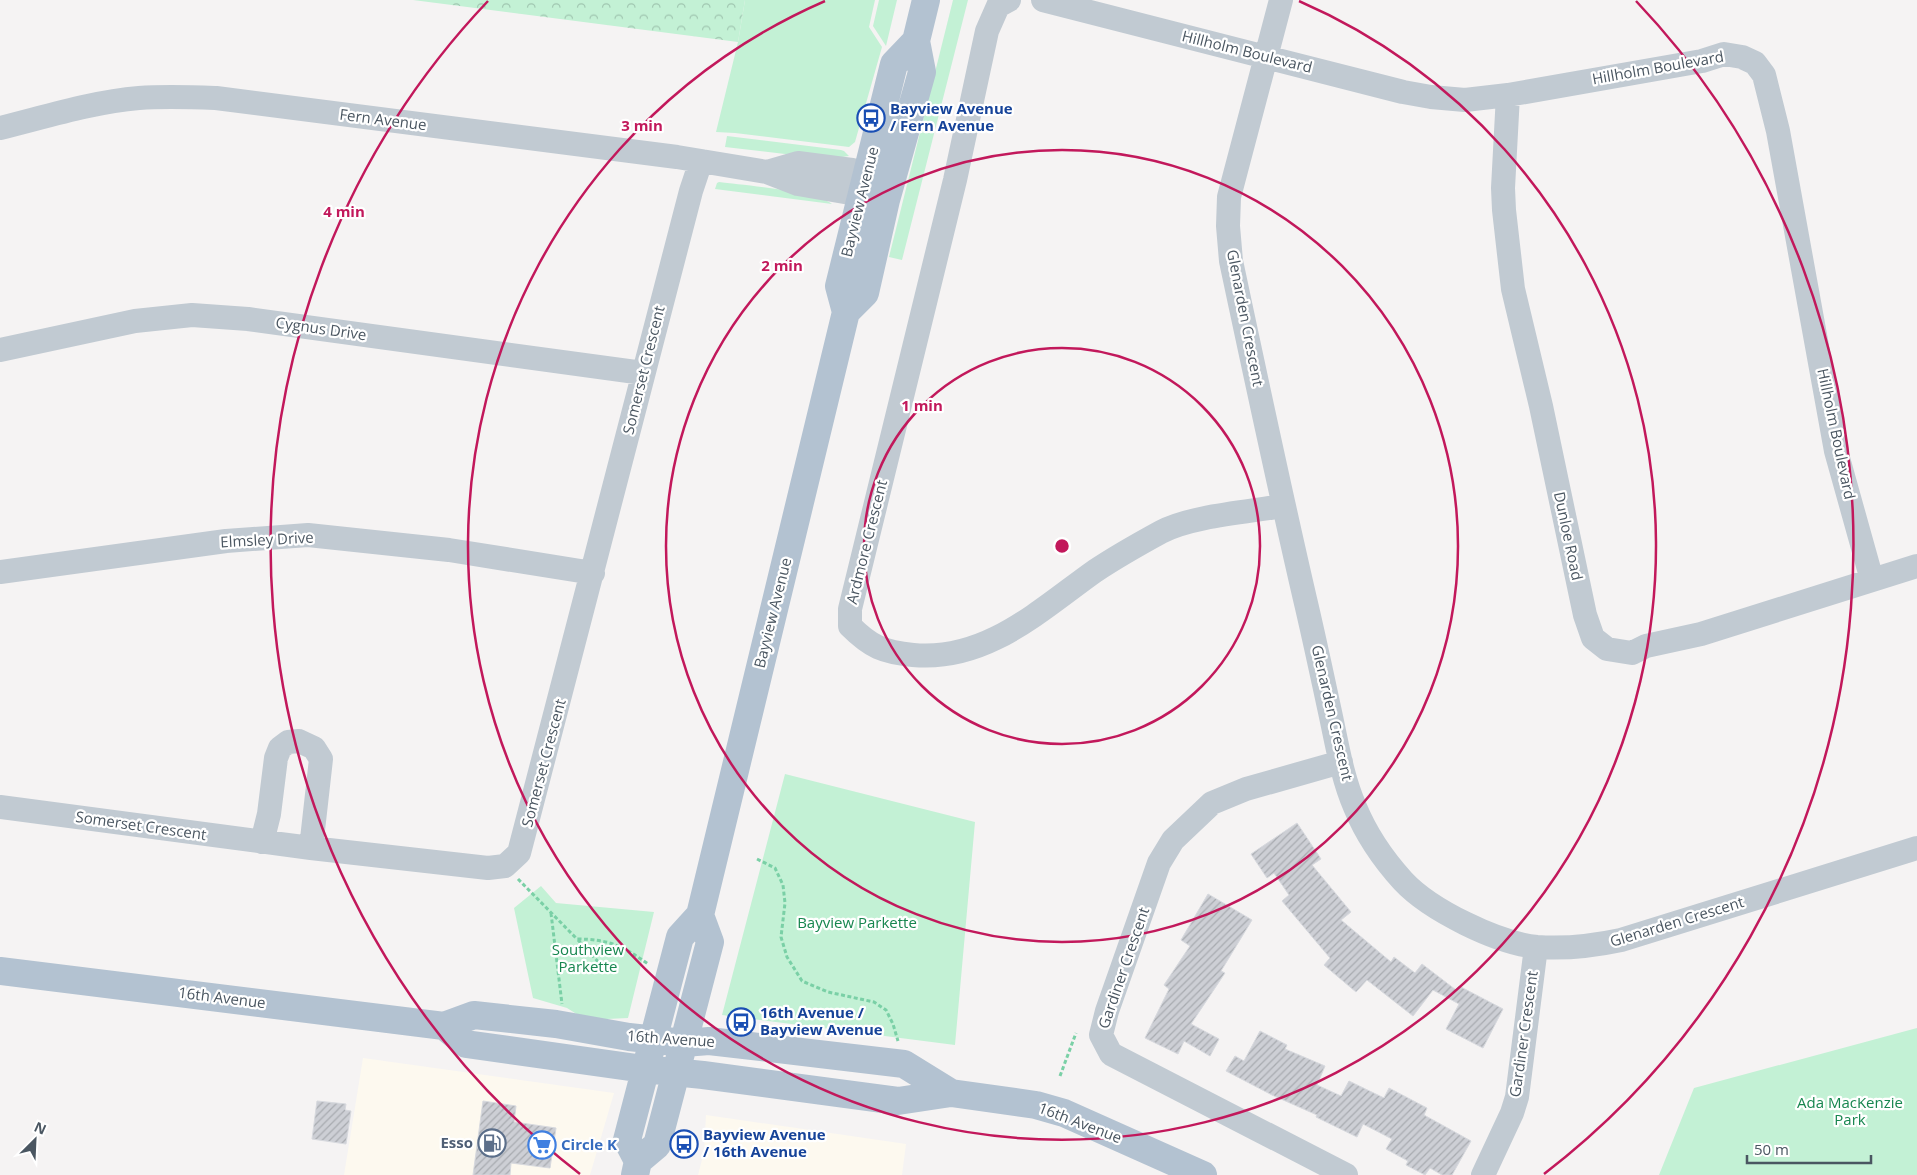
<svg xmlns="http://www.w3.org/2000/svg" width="1917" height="1175" viewBox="0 0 1917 1175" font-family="'Open Sans',sans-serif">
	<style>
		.commercial { fill: #fdf9ef }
		.green { fill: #c3f1d5 }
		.forest { fill: url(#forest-crowns) }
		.building { fill: url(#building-hatch); stroke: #d7d9de }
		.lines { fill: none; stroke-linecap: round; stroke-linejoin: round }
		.path { stroke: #7ad0a6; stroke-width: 3; stroke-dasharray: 4 2.5; stroke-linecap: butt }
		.minor { stroke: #c1cad2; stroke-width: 24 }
		.major { stroke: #b3c2d1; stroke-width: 28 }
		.ring { fill: none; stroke: #c2185b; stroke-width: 2.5 }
		.labels { text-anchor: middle; stroke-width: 4.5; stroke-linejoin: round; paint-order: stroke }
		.street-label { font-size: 15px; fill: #4a5661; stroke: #fff }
		.transit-label { font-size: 15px; font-weight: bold; fill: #164399; stroke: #fff; text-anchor: start }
		.park-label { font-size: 15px; fill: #17864f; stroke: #fff }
		.service-label { font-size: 15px; font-weight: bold; fill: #4e5e75; stroke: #fff; text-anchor: end }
		.shop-label { font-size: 15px; font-weight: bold; fill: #366cbe; stroke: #fff; text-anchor: start }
		.centre { fill: #c2185b; stroke: #fff; stroke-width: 2.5 }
		.ring-label { font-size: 15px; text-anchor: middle; font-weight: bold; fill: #c2185b; stroke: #fff; stroke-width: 4.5; stroke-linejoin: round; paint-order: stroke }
	</style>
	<defs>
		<pattern id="forest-crowns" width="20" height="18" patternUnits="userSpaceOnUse" patternTransform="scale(1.25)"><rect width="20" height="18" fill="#c3f1d5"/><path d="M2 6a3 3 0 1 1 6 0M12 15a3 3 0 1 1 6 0" fill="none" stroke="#a0c6b0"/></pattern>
		<pattern id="building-hatch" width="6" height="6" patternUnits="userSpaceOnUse" patternTransform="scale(1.25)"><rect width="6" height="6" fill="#cdcfd5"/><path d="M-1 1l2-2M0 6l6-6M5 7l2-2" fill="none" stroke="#a8abb0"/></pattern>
	</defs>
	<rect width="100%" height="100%" fill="#f5f3f3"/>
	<path class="commercial" d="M363 1058 614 1093 590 1175H344Z
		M706 1115 906 1144 902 1175H698L704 1152Z"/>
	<path class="green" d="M745 0H875L869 27 882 47 855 142 849 147 735 133 716 132 738 42Z
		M879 0H897L886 46 873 26Z
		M953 0H968L902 260 889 257Z
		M727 136 841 150 844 151 849 156 827 159 725 147Z
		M719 182C742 185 817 191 832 204L715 189 717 183Z
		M785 774 975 822 955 1045 722 1015Z
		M541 886 556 903 654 912 628 1018 586 1020 567 1008 533 998 514 908Z
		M1917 1028V1175H1659L1694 1088Z"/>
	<path class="forest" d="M413 0H745L738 42Z"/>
	<path class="building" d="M1297 823 1321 859 1312 865 1351 912 1341 920 1391 962 1394 957 1415 973 1422 964 1456 990 1459 986 1503 1009 1483 1048 1446 1029 1459 1004 1433 990 1413 1016 1367 980 1356 992 1324 965 1330 958 1282 901 1289 895 1274 873 1267 878 1251 854Z
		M1208 894 1252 920 1221 971 1225 973 1191 1024 1219 1039 1210 1056 1184 1041 1178 1054 1145 1038 1169 989 1164 985 1190 946 1181 940Z
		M1260 1031 1287 1045 1285 1049 1325 1066 1317 1085 1341 1096 1349 1081 1384 1098 1389 1088 1427 1108 1424 1115 1471 1141 1452 1175H1442L1430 1168 1425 1175 1406 1165 1408 1161 1386 1149 1392 1139 1363 1124 1357 1137 1316 1117 1317 1115 1272 1095 1226 1071 1235 1056 1244 1061Z
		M317 1101 346 1104 345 1110 351 1111 346 1144 312 1139Z
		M483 1101 516 1106 514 1122 556 1128 550 1168 511 1163 510 1175H473Z"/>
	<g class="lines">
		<path class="path" d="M757 859 775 868 783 885 785 903 781 937 787 957 802 981 828 992 874 1002 886 1010 893 1024 898 1041
			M518 879 577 939C608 939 623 946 648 964
			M551 913 562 1004
			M578 940 603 967
			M1060 1076 1076 1033"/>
		<path class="minor" d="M1009 0 998 6 987 31 955 180 850 609V626C871 647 883 652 913 655 986 662 1040 610 1095 571 1116 557 1139 544 1161 532 1191 516 1248 512 1283 506
			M1043 0 1403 92 1431 97 1465 100 1508 95 1702 61 1724 54 1742 57 1755 63 1764 75 1778 131 1836 451 1872 580
			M1281 0 1229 197 1228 226 1231 261C1255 374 1279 487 1305 599 1314 637 1322 675 1330 712 1337 744 1342 777 1355 807 1366 834 1383 859 1403 881 1430 910 1497 943 1537 947 1565 949 1593 946 1621 940L1917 848
			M1508 95 1503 188 1504 210 1513 289 1541 406 1585 615 1593 638 1607 649 1632 653 1646 646 1701 634 1917 566
			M0 128C45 117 92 102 139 98 165 96 190 97 216 98L677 157 767 172 798 184 879 198
			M767 172 798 163 852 170 885 178
			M0 350 135 321 192 315 248 319 643 373
			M0 572 226 541 308 535 449 550 593 573
			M1341 762 1246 789 1212 803 1173 840 1159 863 1107 1011 1101 1035 1111 1054 1346 1175
			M0 807 311 848 488 868 505 866 519 853 691 191 701 161
			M262 842 269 814 276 758 280 748 288 742 299 741 314 748 321 759 311 848
			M1483 1175 1512 1113 1517 1097 1536 947"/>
		<path class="major" d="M846 312 865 293 886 200 922 72 916 41 926 0
			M0 971 444 1026 474 1015 556 1024 629 1037 684 1043 709 1041 904 1064 951 1093
			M444 1026 466 1044 644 1069 703 1075 898 1101 951 1093 1036 1105 1064 1113 1203 1175
			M638 1161 627 1140 680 937 700 915 846 312 839 286 894 64 916 41
			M635 1175 638 1161 657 1145 710 942 700 915"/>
	</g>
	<g class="ring">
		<circle cx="1062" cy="546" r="198"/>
		<circle cx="1062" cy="546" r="396"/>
		<path d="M1299 1A594 594 0 1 1 825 1"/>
		<path d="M580 1174A792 792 0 0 1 488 1M1636 1A792 792 0 0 1 1544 1174"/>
	</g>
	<defs>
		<g id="bus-ring" transform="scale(1.4375)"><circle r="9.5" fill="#fff" stroke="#1a4fb4" stroke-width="1.5"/><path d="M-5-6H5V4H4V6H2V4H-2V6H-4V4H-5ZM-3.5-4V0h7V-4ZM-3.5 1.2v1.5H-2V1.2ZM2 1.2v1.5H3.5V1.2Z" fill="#1a4fb4"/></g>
		<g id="fuel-ring" transform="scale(1.4375)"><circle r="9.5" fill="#fff" stroke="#5c6f8a" stroke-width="1.5"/><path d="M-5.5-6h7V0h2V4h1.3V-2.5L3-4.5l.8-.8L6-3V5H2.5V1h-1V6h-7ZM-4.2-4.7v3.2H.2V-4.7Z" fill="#5c6f8a"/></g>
		<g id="supermarket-ring" transform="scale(1.4375)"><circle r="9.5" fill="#fff" stroke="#3f7fe0" stroke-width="1.5"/><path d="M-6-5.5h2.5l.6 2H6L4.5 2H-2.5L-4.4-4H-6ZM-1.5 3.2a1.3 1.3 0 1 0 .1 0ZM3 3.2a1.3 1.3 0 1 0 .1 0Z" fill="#3f7fe0"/></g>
	</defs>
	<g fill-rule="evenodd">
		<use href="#bus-ring" x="871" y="118"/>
		<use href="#bus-ring" x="741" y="1022"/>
		<use href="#fuel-ring" x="492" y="1143"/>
		<use href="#bus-ring" x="684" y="1144"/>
		<use href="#supermarket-ring" x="542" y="1145"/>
	</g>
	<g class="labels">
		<g class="street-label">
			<text transform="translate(1247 52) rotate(14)" y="5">Hillholm Boulevard</text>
			<text transform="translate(1658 68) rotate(-10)" y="5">Hillholm Boulevard</text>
			<text transform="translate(383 120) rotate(7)" y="5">Fern Avenue</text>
			<text transform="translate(860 202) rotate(-76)" y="5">Bayview Avenue</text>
			<text transform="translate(1245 318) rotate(79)" y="5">Glenarden Crescent</text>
			<text transform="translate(321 329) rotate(8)" y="5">Cygnus Drive</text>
			<text transform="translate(644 370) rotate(-76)" y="5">Somerset Crescent</text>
			<text transform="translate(1836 434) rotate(78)" y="5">Hillholm Boulevard</text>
			<text transform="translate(1568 536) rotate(78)" y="5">Dunloe Road</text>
			<text transform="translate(267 540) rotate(-3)" y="5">Elmsley Drive</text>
			<text transform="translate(867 542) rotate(-76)" y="5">Ardmore Crescent</text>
			<text transform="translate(773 613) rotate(-76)" y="5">Bayview Avenue</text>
			<text transform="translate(1332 713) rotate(77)" y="5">Glenarden Crescent</text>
			<text transform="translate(544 763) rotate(-75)" y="5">Somerset Crescent</text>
			<text transform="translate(141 826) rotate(8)" y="5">Somerset Crescent</text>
			<text transform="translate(1677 922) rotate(-17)" y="5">Glenarden Crescent</text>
			<text transform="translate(1124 968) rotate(-71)" y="5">Gardiner Crescent</text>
			<text transform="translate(222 998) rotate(7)" y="5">16th Avenue</text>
			<text transform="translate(1524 1034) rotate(-82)" y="5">Gardiner Crescent</text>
			<text transform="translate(671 1039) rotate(4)" y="5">16th Avenue</text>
			<text transform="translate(1080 1123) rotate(21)" y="5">16th Avenue</text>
		</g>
		<g class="transit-label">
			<text x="890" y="114">Bayview Avenue<tspan x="890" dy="17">/ Fern Avenue</tspan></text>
			<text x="760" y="1018">16th Avenue /<tspan x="760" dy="17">Bayview Avenue</tspan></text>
			<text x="703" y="1140">Bayview Avenue<tspan x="703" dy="17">/ 16th Avenue</tspan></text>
		</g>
		<g class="park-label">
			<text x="857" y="928">Bayview Parkette</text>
			<text x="588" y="955">Southview<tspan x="588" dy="17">Parkette</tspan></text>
			<text x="1850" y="1108">Ada MacKenzie<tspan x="1850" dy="17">Park</tspan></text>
		</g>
		<g class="service-label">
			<text x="473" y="1148">Esso</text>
		</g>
		<g class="shop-label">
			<text x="561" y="1150">Circle K</text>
		</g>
	</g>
	<circle cx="1062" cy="546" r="8" class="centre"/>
	<g class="ring-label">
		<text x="642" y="131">3 min</text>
		<text x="344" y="217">4 min</text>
		<text x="782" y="271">2 min</text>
		<text x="922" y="411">1 min</text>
	</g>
	<g transform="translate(35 1140) rotate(24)" stroke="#ffffff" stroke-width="4" paint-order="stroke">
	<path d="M0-4L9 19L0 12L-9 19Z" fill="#4a5661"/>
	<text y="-8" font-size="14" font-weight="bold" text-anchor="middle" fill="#4a5661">N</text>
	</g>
	<path d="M1747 1155v8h124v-8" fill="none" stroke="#4a5661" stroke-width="2.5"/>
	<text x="1754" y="1155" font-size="15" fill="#4a5661" stroke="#ffffff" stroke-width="4" paint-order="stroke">50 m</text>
</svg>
